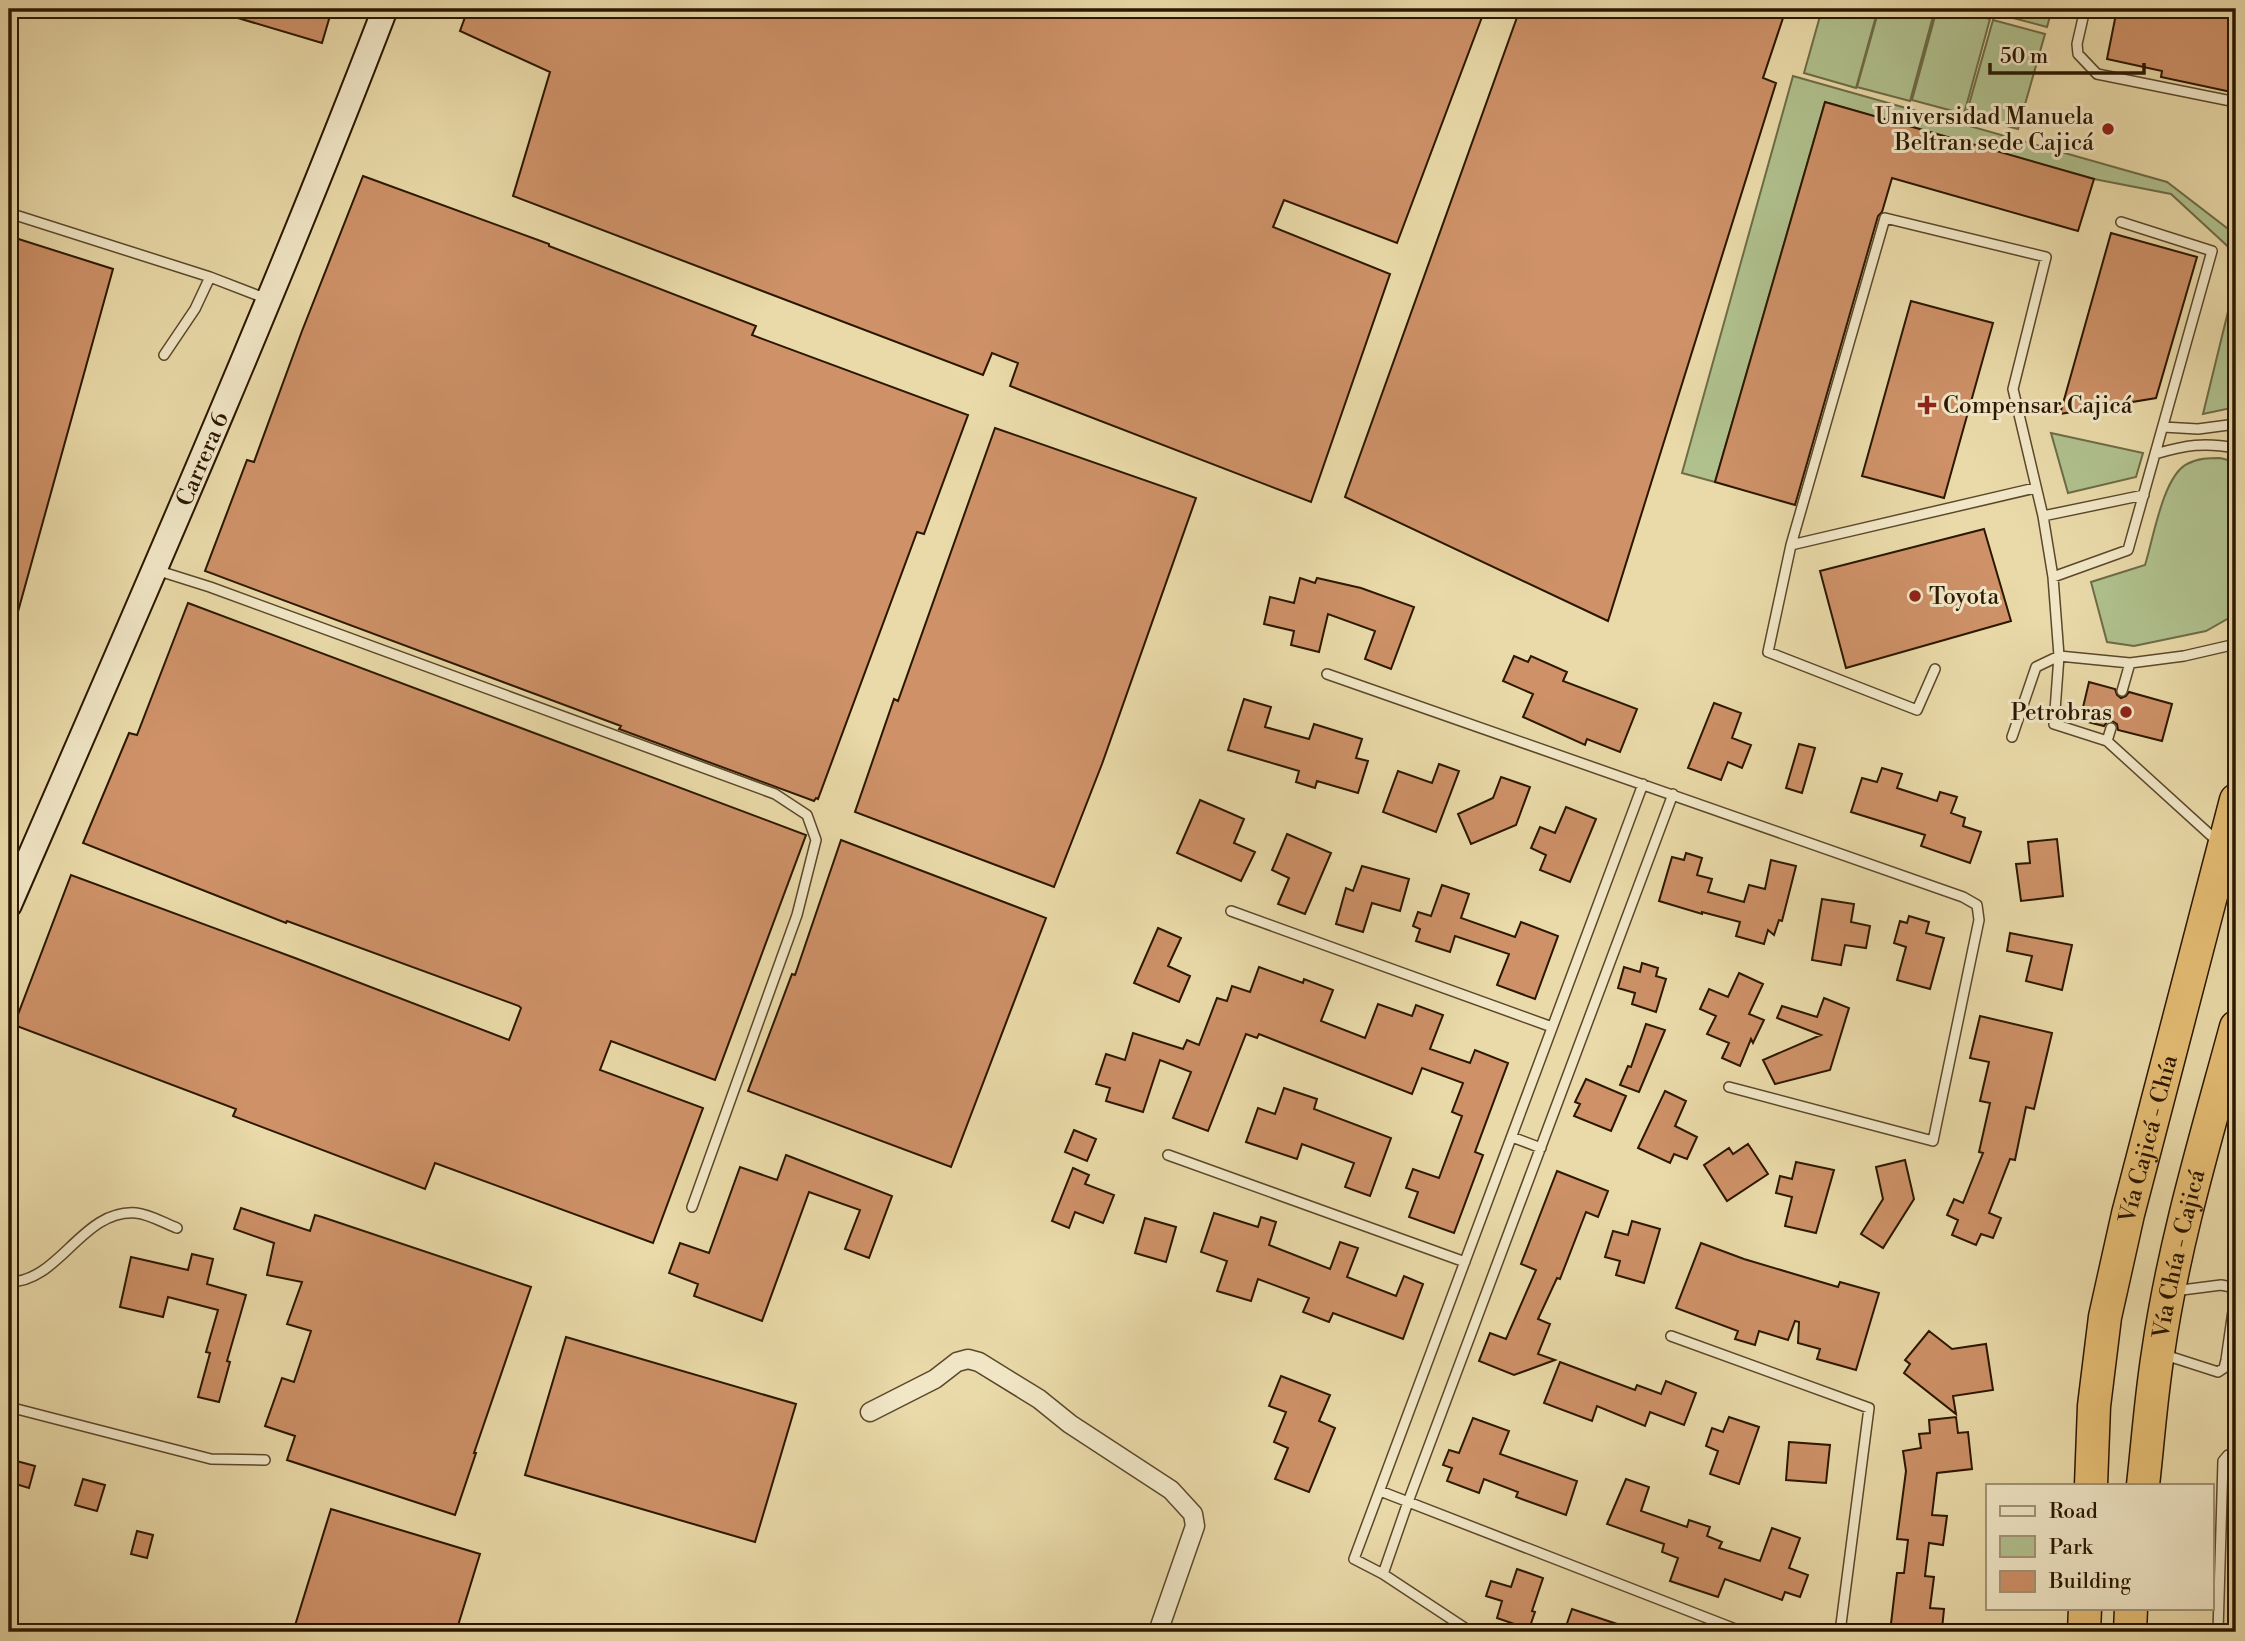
<svg xmlns="http://www.w3.org/2000/svg" width="2245" height="1641" viewBox="0 0 2245 1641" font-family="'Libre Bodoni',serif">
	<style>
		.green { fill: #b0c18e; stroke: #6e6c47; stroke-width: 2 }
		.building { fill: #ce9168; stroke: #2b1700; stroke-width: 2 }
		.lines { fill: none; stroke-linecap: round; stroke-linejoin: round }
		.lane-casing { stroke: #5b482a; stroke-width: 12 }
		.street-casing { stroke: #5b482a; stroke-width: 21 }
		.secondary-casing { stroke: #2b1700; stroke-width: 28 }
		.highway-casing { stroke: #2b1700; stroke-width: 35 }
		.lane { stroke: #f1e7c7; stroke-width: 9 }
		.street { stroke: #f1e7c7; stroke-width: 18 }
		.secondary { stroke: #f1e7c7; stroke-width: 24 }
		.highway { stroke: #e5bd74; stroke-width: 32 }
		.poi-dot { fill: #8f2418; stroke: #f1e7c7; stroke-width: 2.5 }
		.labels { text-anchor: middle; stroke-width: 6; stroke-linejoin: round; paint-order: stroke }
		.poi-label { font-size: 23px; fill: #2b1700; stroke: #f1e7c7; text-anchor: end }
		.street-label { font-size: 23px; fill: #2b1700; stroke: #f1e7c7 }
	</style>
	<rect width="100%" height="100%" fill="#eadaa9"/>
	<filter id="stains"><feTurbulence type="fractalNoise" baseFrequency=".00286" numOctaves="4"/><feColorMatrix values="0 0 0 0 .2 0 0 0 0 .09 0 0 0 0 .02 0 0 0 .5 -.17"/></filter>
	<radialGradient id="worn" r=".72"><stop offset=".6" stop-color="#630" stop-opacity="0"/><stop offset="1" stop-color="#630" stop-opacity=".3"/></radialGradient>
	<path class="green" d="M1822 9H1878L1856 88 1804 73Z
		M1879 9H1935L1910 101 1857 87Z
		M1937 9H1953L1990 19 1964 114 1912 100Z
		M1995 9H2052L2047 27 1994 13Z
		M1993 20 2045 34 2018 129 1966 115Z
		M1793 76 2167 182 2236 235V254L2171 194 2094 179 1825 102 1715 482 1682 473Z
		M2236 279V407L2203 414Z
		M2051 433 2143 453 2136 477 2068 493Z
		M2220 458 2236 462V614L2206 631 2134 646 2107 642 2091 582 2145 565C2153 540 2163 476 2187 464 2198 458 2209 458 2220 458Z"/>
	<path class="building" d="M221 9H332L322 43 221 13Z
		M468 9H1485L1397 243 1284 200 1273 227 1390 274 1311 502 1010 386 1018 363 992 353 983 375 513 196 550 72 460 31Z
		M1520 9H1786L1763 78 1776 83 1608 621 1345 497Z
		M2117 9H2236V93L2161 77 2162 71 2107 59Z
		M1825 102 2094 179 2078 231 1892 178 1882 212 1878 216 1795 505 1715 482Z
		M363 176 549 244V246L756 326 752 335 968 415 924 534 917 532 818 799 816 798 814 801 619 729 621 726 205 571 247 460 254 462 302 331Z
		M2111 233 2197 257 2156 398 2060 414Z
		M9 236 113 269 14 626H9Z
		M1911 301 1993 323 1944 498 1862 476Z
		M995 428 1196 498 1102 764 1054 887 855 812 894 699 898 701Z
		M1984 529 2011 621 1846 668 1820 571Z
		M1300 578 1315 583 1317 578 1361 588 1414 607 1391 669 1365 659 1375 631 1328 614 1319 652 1291 645 1294 631 1264 624 1270 597 1294 603Z
		M188 603 806 835 715 1080 611 1041 600 1070 703 1108 653 1243 435 1163 425 1189 233 1116 236 1109 14 1025 71 875 295 958 509 1040 521 1008 519 1006 287 921 286 923 83 843 129 733 137 735Z
		M1514 656 1528 662 1531 656 1567 672 1563 681 1637 709 1620 752 1587 739 1585 745 1523 717 1533 694 1503 681Z
		M2089 682 2115 689 2117 695 2121 698 2126 696 2129 692 2172 704 2162 741 2118 730 2117 724 2112 721 2107 722 2104 726 2080 720Z
		M1244 699 1271 707 1265 727 1309 739 1314 724 1362 739 1356 758 1368 761 1358 793 1317 781 1315 788 1296 782 1299 771 1228 750Z
		M1714 703 1741 713 1732 738 1751 745 1742 768 1728 762 1721 780 1688 768Z
		M1799 744 1815 748 1802 793 1786 788Z
		M1439 764 1459 771 1436 832 1383 812 1398 771 1432 783Z
		M1882 768 1902 774 1897 788 1937 801 1940 792 1957 797 1951 813 1965 818 1963 826 1981 832 1970 863 1921 846 1925 835 1851 812 1862 778 1877 782Z
		M1501 777 1530 787 1516 825 1471 844 1458 814 1493 798Z
		M1200 800 1244 819 1234 843 1255 852 1241 881 1177 853Z
		M1566 807 1596 819 1570 882 1540 870 1546 855 1531 848 1540 827 1555 833Z
		M1287 834 1331 853 1305 914 1278 904 1289 878 1272 870Z
		M2057 839 2063 896 2021 901 2016 864 2030 863 2028 842Z
		M841 840 1046 918 951 1167 748 1091 792 974 795 975Z
		M1686 853 1702 858 1697 875 1712 879 1708 892 1744 902 1749 885 1765 889 1771 860 1796 866 1782 921 1779 920 1774 935 1768 930 1764 944 1736 936 1740 922 1702 912V914L1659 901 1672 857 1684 860Z
		M1362 866 1409 879 1400 911 1372 903 1363 932 1336 924 1346 888 1353 891Z
		M1442 885 1469 894 1461 918 1515 937 1521 922 1558 936 1535 999 1497 985 1509 954 1455 936 1450 952 1416 941 1420 929 1413 926 1418 912 1431 916Z
		M1822 899 1854 904 1851 922 1870 926 1866 948 1845 945 1841 965 1812 960Z
		M1909 916 1929 922 1926 933 1944 938 1930 989 1897 980 1906 947 1894 943 1900 921 1907 923Z
		M1158 928 1181 938 1168 966 1190 976 1179 1002 1134 983Z
		M2010 933 2072 945 2062 990 2026 981 2032 956 2007 951Z
		M1642 963 1658 968 1656 976 1666 979 1656 1012 1632 1004 1635 993 1618 988 1624 967 1640 972Z
		M1259 967 1303 983 1304 979 1333 990 1321 1021 1365 1038 1378 1004 1412 1016 1416 1005 1443 1015 1430 1049 1470 1063 1475 1050 1508 1063 1475 1152 1483 1155 1454 1233 1409 1217 1418 1192 1406 1188 1413 1169 1439 1178 1462 1116 1452 1112 1463 1083 1422 1068 1412 1094 1259 1034 1257 1038 1246 1034 1208 1131 1173 1118 1191 1072 1160 1060 1143 1112 1106 1101 1110 1088 1096 1084 1106 1054 1125 1060 1133 1033 1183 1049 1187 1040 1199 1045 1217 998 1227 1001 1232 986 1250 992Z
		M1739 973 1763 984 1749 1014 1764 1020 1753 1043 1751 1039 1740 1066 1722 1058 1729 1043 1707 1034 1716 1016 1700 1009 1709 989 1728 997Z
		M1824 998 1849 1008 1830 1070 1775 1084 1763 1060 1821 1035 1777 1018 1782 1006 1817 1017Z
		M1980 1016 2052 1033 2034 1109 2026 1107 2015 1160 2010 1159 1989 1213 2001 1218 1993 1238 1981 1234 1976 1245 1952 1235 1958 1220 1947 1215 1954 1199 1963 1203 1983 1153 1979 1152 1990 1103 1980 1101 1989 1062 1970 1058Z
		M1646 1024 1665 1030 1639 1092 1620 1085 1628 1066 1631 1067Z
		M1586 1079 1626 1096 1611 1131 1574 1116 1580 1104 1575 1102Z
		M1284 1088 1317 1099 1314 1109 1391 1138 1370 1196 1345 1187 1354 1163 1302 1144 1297 1159 1246 1142 1258 1108 1275 1114Z
		M1665 1091 1686 1101 1675 1126 1697 1137 1687 1159 1674 1154 1670 1163 1638 1148Z
		M1074 1130 1096 1139 1087 1161 1065 1152Z
		M1748 1144 1768 1174 1727 1201 1704 1165 1729 1148 1733 1154Z
		M786 1155 892 1196 869 1258 845 1249 860 1210 809 1192 762 1321 694 1296 698 1284 669 1273 680 1243 709 1253 740 1167 777 1180Z
		M1905 1160 1914 1199 1883 1248 1861 1234 1883 1199 1876 1167Z
		M1796 1162 1834 1170 1816 1233 1785 1226 1792 1197 1776 1193 1780 1176 1792 1179Z
		M1073 1168 1089 1175 1085 1184 1114 1195 1103 1223 1075 1212 1069 1228 1052 1221Z
		M1557 1171 1608 1191 1598 1217 1586 1212 1560 1279 1557 1278 1538 1319 1550 1324 1538 1354 1555 1360 1514 1375 1479 1361 1490 1333 1506 1339 1536 1270 1521 1264Z
		M241 1208 310 1231 315 1215 322 1217 531 1287 474 1453H476L455 1515 287 1460 295 1436 265 1426 282 1378 294 1382 311 1331 287 1324 302 1282 267 1275 274 1243 234 1229Z
		M1214 1213 1258 1227 1261 1217 1276 1222 1269 1245 1330 1269 1340 1242 1358 1248 1347 1277 1396 1296 1404 1276 1423 1284 1403 1339 1333 1313 1329 1322 1303 1312 1309 1298 1258 1279 1251 1301 1217 1291 1227 1261 1201 1252Z
		M1145 1218 1176 1227 1166 1262 1135 1253Z
		M1632 1221 1660 1229 1644 1283 1616 1275 1620 1261 1605 1257 1613 1231 1628 1235Z
		M1701 1243 1744 1259 1838 1287 1840 1282 1879 1293 1856 1370 1817 1359 1820 1349 1798 1343 1799 1322 1795 1321 1788 1340 1759 1331 1755 1345 1735 1339 1738 1331 1676 1308Z
		M192 1254 213 1259 207 1284 246 1295 227 1361 230 1362 219 1402 198 1397 210 1353 206 1352 218 1310 168 1297 163 1317 120 1307 131 1257 188 1270Z
		M1929 1331 1952 1349 1986 1344 1993 1390 1953 1396 1956 1414 1904 1373 1910 1364 1905 1360Z
		M566 1337 796 1404 755 1542 525 1475Z
		M1560 1362 1635 1390 1637 1385 1661 1394 1666 1381 1696 1393 1684 1425 1650 1412 1645 1426 1597 1406 1592 1421 1544 1403Z
		M1281 1376 1330 1395 1319 1421 1335 1428 1309 1492 1275 1479 1288 1448 1274 1442 1286 1412 1269 1406Z
		M1729 1417 1759 1427 1739 1484 1710 1474 1718 1451 1706 1446 1712 1428 1723 1432Z
		M1956 1417 1958 1433 1968 1432 1972 1469 1937 1473 1932 1515 1947 1516 1943 1545 1929 1543 1925 1576 1934 1577 1930 1608 1944 1609 1942 1629 1927 1627V1632H1890L1897 1573H1904L1908 1540 1897 1539 1906 1471 1903 1451 1921 1448 1919 1434 1930 1433 1929 1420Z
		M1473 1418 1509 1431 1500 1454 1577 1481 1566 1515 1516 1497 1518 1492 1484 1479 1479 1493 1447 1481 1452 1468 1443 1465 1449 1450 1459 1453Z
		M1789 1442 1830 1445 1826 1483 1786 1480Z
		M9 1459 35 1466 29 1488 9 1482Z
		M83 1479 105 1485 97 1511 75 1505Z
		M1626 1479 1649 1487 1641 1511 1687 1527 1689 1520 1710 1527 1707 1536 1722 1542 1719 1548 1760 1561 1772 1528 1800 1538 1789 1568 1808 1575 1800 1597 1785 1592 1782 1600 1725 1579 1718 1597 1670 1581 1678 1558 1662 1552 1664 1544 1607 1524Z
		M331 1509 480 1554 456 1632H293Z
		M137 1531 153 1535 147 1558 131 1554Z
		M1517 1569 1543 1578 1532 1611 1535 1612 1529 1629 1497 1618 1502 1601 1486 1596 1491 1581 1511 1587Z
		M1572 1609 1632 1629 1631 1632H1564Z"/>
	<g class="lines">
		<g class="lane-casing">
			<path id="lane" d="M2085 9 2077 44 2078 54 2097 74 2236 102
				M9 213 210 277 267 299
				M164 355 195 309 210 277
				M2163 427 2198 429 2236 424
				M2155 454C2186 445 2204 442 2236 448
				M2043 516 2144 495
				M1791 545 2035 488
				M156 570 210 587 775 794 807 815 816 840 797 915 692 1207
				M2053 577 2128 550 2212 251 2121 222
				M1935 669 1917 710 1768 652 1791 545 1885 218 2046 257 2013 389 2043 516 2053 577 2059 656 2130 663
				M1327 674 1963 897 1977 905 1979 920 1933 1141 1729 1087
				M2122 691 2130 663 2184 656 2236 644
				M2111 728 2107 741 2217 841
				M2012 737 2036 667 2059 656 2054 724 2107 741
				M1231 911 1552 1027
				M1512 1137 1541 1148
				M1168 1155 1465 1262
				M9 1282C60 1282 82 1209 136 1213 149 1214 164 1223 177 1228
				M1671 1336 1869 1408 1840 1632
				M2162 1354 2218 1372 2224 1368 2226 1360 2235 1297 2231 1287 2221 1285 2174 1291
				M9 1407 211 1459 265 1460
				M1380 1491 1743 1632
				M1383 1574 1408 1502 1673 794
				M1471 1632 1383 1574 1354 1559 1643 784
				M2218 1632 2223 1461 2228 1455 2236 1453"/>
		</g>
		<g class="street-casing">
			<path id="street" d="M870 1412 935 1379 957 1362 968 1359 979 1362 1039 1399 1070 1424 1171 1490 1193 1514 1195 1526 1158 1632"/>
		</g>
		<g class="secondary-casing">
			<g id="secondary">
				<path id="s1" d="M9 905C138 608 269 311 385 9"/>
			</g>
		</g>
		<g class="highway-casing">
			<g id="highway">
				<path id="s2" d="M2091 1485 2094 1406 2105 1317 2128 1214 2236 800"/>
				<path id="s3" d="M2143 1485C2148 1441 2151 1397 2158 1353 2174 1242 2207 1134 2236 1027"/>
				<path d="M2084 1632 2085 1608"/>
				<path d="M2130 1632 2131 1608"/>
			</g>
		</g>
		<use href="#lane" class="lane"/>
		<use href="#street" class="street"/>
		<use href="#secondary" class="secondary"/>
		<use href="#highway" class="highway"/>
	</g>
	<g class="poi-dot">
		<circle cx="2108" cy="129" r="7"/>
		<path d="M1923.5 394.5h7v7h7v7h-7v7h-7v-7h-7v-7h7z"/>
		<circle cx="1915" cy="596" r="7"/>
		<circle cx="2126" cy="712" r="7"/>
	</g>
	<g class="labels">
		<g class="poi-label">
			<text x="2094" y="124">Universidad Manuela<tspan x="2094" dy="26">Beltran sede Cajicá</tspan></text>
			<text x="1943" y="413" text-anchor="start">Compensar Cajicá</text>
			<text x="1929" y="604" text-anchor="start">Toyota</text>
			<text x="2112" y="720">Petrobras</text>
		</g>
		<g class="street-label">
			<text dy="8" stroke="none"><textPath href="#s1" startOffset="486">Carrera 6</textPath></text>
			<text dy="8" stroke="none"><textPath href="#s2" startOffset="352">Vía Cajicá - Chía</textPath></text>
			<text dy="8" stroke="none"><textPath href="#s3" startOffset="234">Vía Chía - Cajicá</textPath></text>
		</g>
	</g>
	<rect width="2245" height="1641" fill="none" stroke="#eadaa9" stroke-width="35"/>
	<rect x="10" y="10" width="2224" height="1620" fill="none" stroke="#2b1700" stroke-width="3.5"/>
	<rect x="18" y="18" width="2210" height="1606" fill="none" stroke="#2b1700" stroke-width="2"/>
	<rect x="1986" y="1484" width="228" height="126" fill="#f1e7c7" stroke="#a29477" stroke-width="2"/>
	<rect x="2000" y="1506" width="35" height="10" fill="#f1e7c7" stroke="#a29477" stroke-width="2"/>
	<text x="2049" y="1518" font-size="21" fill="#2b1700">Road</text>
	<rect x="2000" y="1536" width="35" height="21" fill="#b0c18e" stroke="#a29477" stroke-width="2"/>
	<text x="2049" y="1554" font-size="21" fill="#2b1700">Park</text>
	<rect x="2000" y="1571" width="35" height="21" fill="#ce9168" stroke="#a29477" stroke-width="2"/>
	<text x="2049" y="1588" font-size="21" fill="#2b1700">Building</text>
	<path d="M1990 63v10h154v-10" fill="none" stroke="#2b1700" stroke-width="3.5"/>
	<text x="2000" y="63" font-size="21" fill="#2b1700" stroke="#f1e7c7" stroke-width="5" paint-order="stroke">50 m</text>
	<rect width="100%" height="100%" filter="url(#stains)"/>
	<rect width="100%" height="100%" fill="url(#worn)"/>
</svg>
